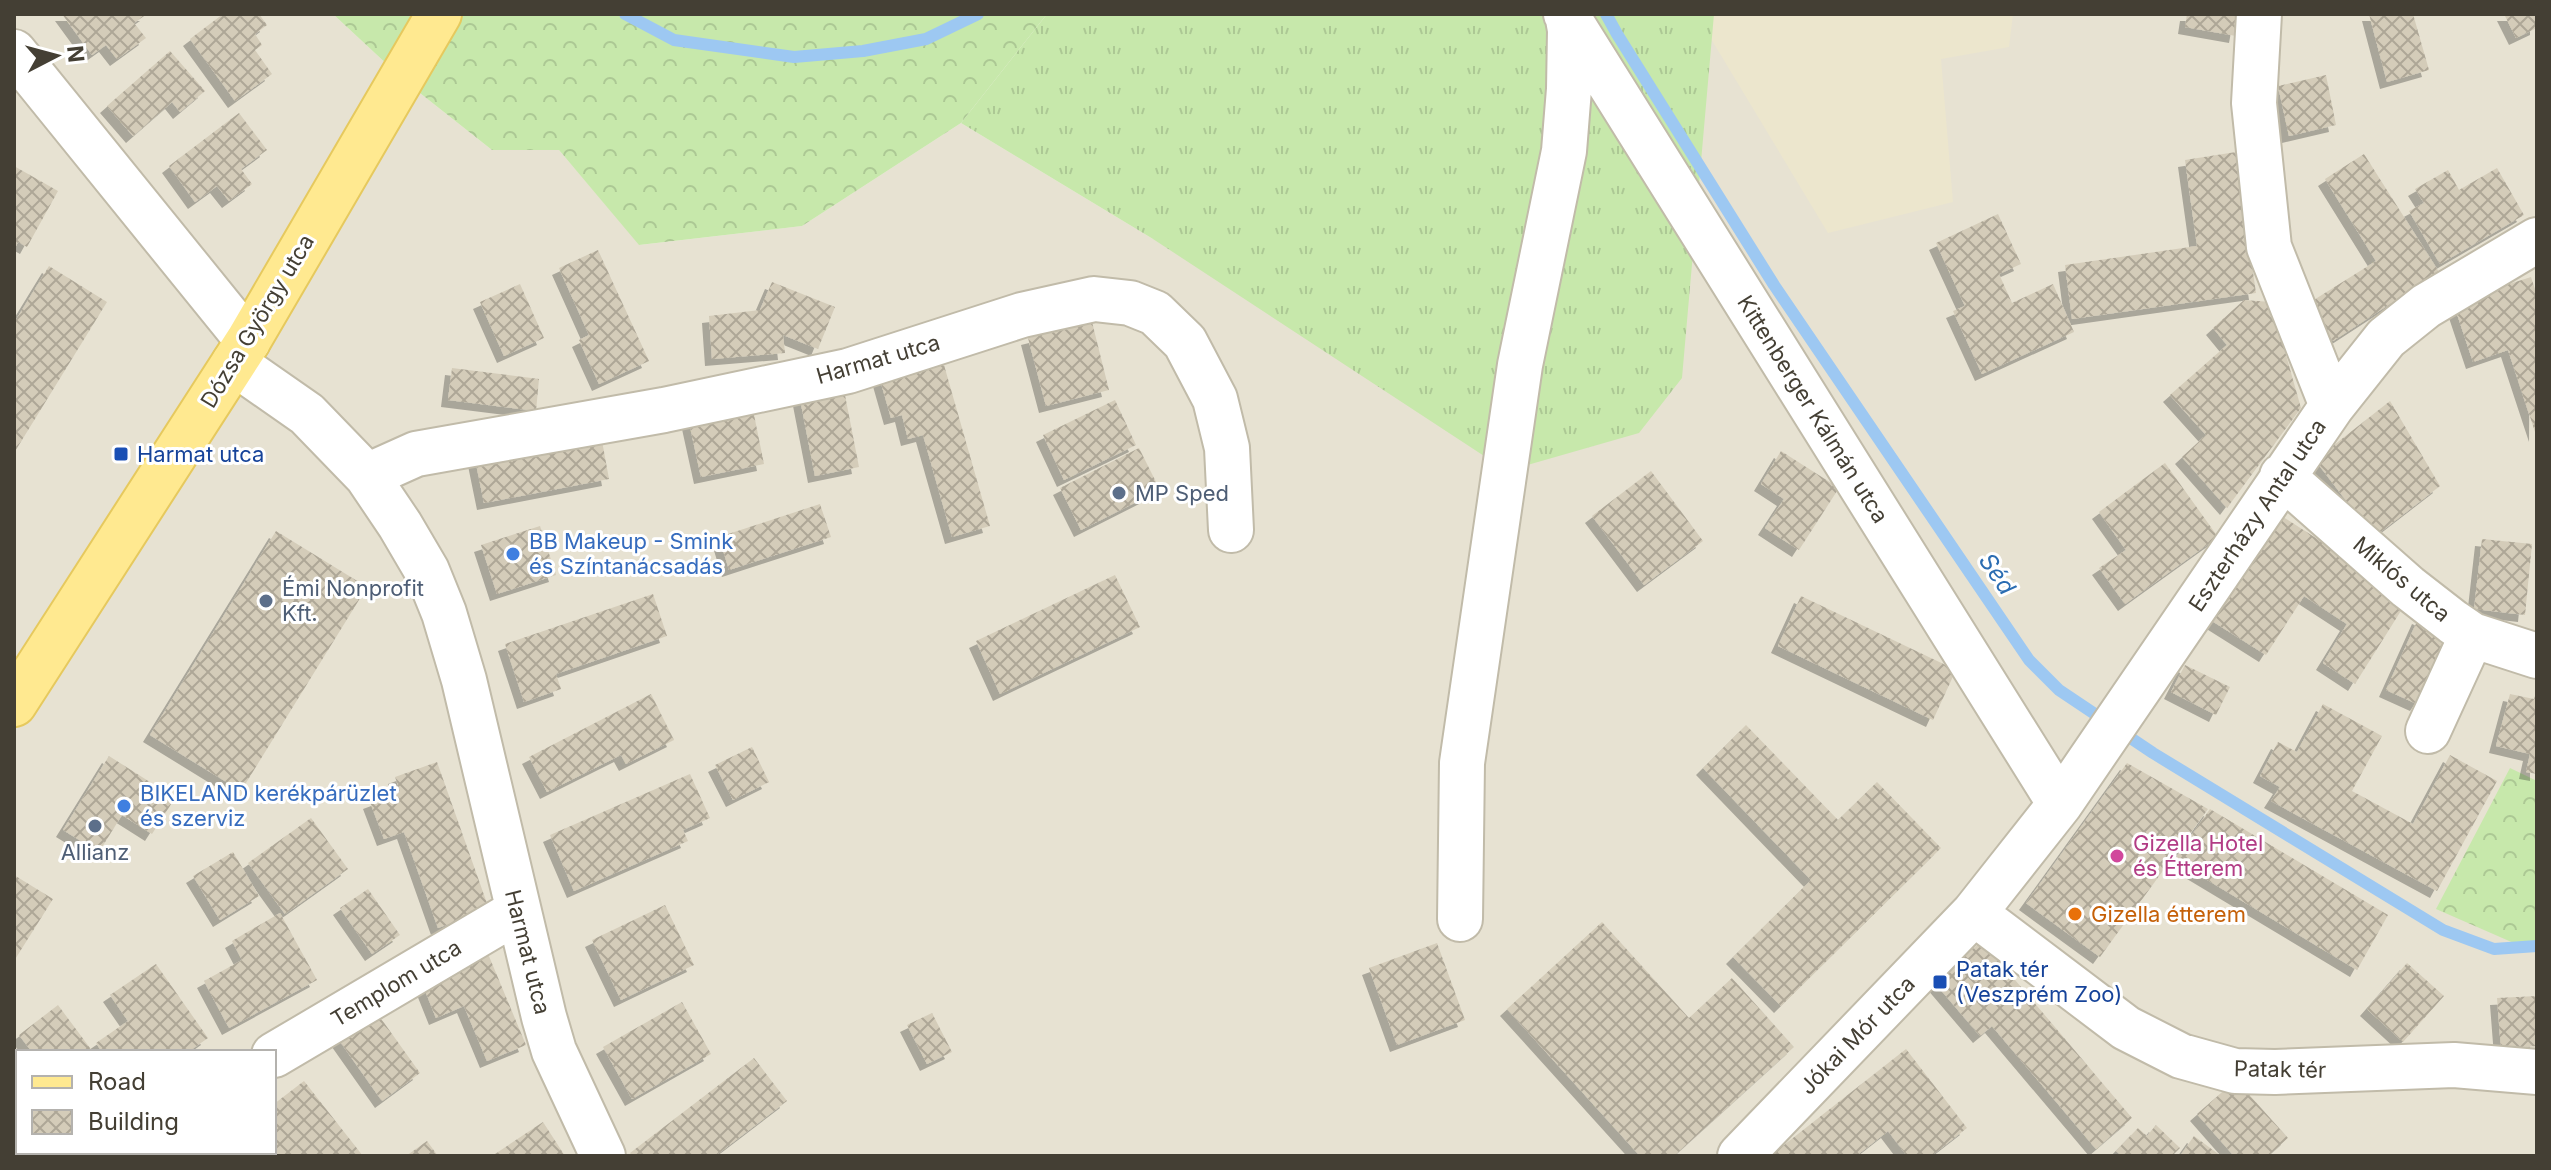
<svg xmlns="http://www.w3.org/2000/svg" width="2551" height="1170" viewBox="0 0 2551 1170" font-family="Inter,sans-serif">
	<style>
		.residential { fill: #e7e2d2; fill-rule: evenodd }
		.education { fill: #ece6cd }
		.grass { fill: url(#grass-tufts) }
		.forest { fill: url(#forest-crowns) }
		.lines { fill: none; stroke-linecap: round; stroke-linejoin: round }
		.stream { stroke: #9dc8f2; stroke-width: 12 }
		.building { fill: url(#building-cross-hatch); filter: url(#shadow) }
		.minor-casing { stroke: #c1bba9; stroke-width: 48 }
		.major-casing { stroke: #e6c95e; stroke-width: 48 }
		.minor { stroke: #fff; stroke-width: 44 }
		.major { stroke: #ffe990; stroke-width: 44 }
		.transit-dot { fill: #1a4fb4; stroke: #fff; stroke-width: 3 }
		.service-dot { fill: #5c6f8a; stroke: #fff; stroke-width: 3 }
		.shop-dot { fill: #3f7fe0; stroke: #fff; stroke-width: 3 }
		.hotel-dot { fill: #d1479c; stroke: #fff; stroke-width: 3 }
		.food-dot { fill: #e8710a; stroke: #fff; stroke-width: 3 }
		.labels { text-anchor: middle; stroke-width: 6; stroke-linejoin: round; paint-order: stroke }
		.street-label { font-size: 22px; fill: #443f34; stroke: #fff }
		.transit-label { font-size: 22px; fill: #164399; stroke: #fff; text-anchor: start }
		.service-label { font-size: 22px; fill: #4e5e75; stroke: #fff; text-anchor: start }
		.shop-label { font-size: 22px; fill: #366cbe; stroke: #fff; text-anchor: start }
		.hotel-label { font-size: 22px; fill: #b23c85; stroke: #fff; text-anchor: start }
		.food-label { font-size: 22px; fill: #c56008; stroke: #fff; text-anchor: start }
		.water-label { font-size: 24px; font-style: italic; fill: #2b6db2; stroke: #fff }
	</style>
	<defs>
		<pattern id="grass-tufts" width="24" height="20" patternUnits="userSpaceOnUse" patternTransform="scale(2)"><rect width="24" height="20" fill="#c7e8ab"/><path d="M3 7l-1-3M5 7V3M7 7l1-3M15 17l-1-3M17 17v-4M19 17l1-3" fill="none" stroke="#acc894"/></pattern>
		<pattern id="forest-crowns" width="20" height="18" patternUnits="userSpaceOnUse" patternTransform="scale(2)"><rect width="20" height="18" fill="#c7e8ab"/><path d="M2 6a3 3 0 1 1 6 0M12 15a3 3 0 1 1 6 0" fill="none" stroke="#acc894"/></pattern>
		<pattern id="building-cross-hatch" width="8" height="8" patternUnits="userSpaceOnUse" patternTransform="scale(2)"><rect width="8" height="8" fill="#d4ccb9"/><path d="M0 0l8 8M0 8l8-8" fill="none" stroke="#aea797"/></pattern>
		<filter id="shadow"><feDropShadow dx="-7" dy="7" stdDeviation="0" flood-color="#0004"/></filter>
	</defs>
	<rect width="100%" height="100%" fill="#f2efe4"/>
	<path class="residential" d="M14 14H333L406 82 492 150H559L640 245 802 226 961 123 1153 239 1714 14H2537V1156H14ZM18 1052H274V1152H18Z"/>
	<path class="education" d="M1696 14H2013L2009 47 1941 59 1953 202 1828 233Z"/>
	<path class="grass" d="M1047 14H1714L1682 378 1639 433 1507 471 1153 239 961 123Z"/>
	<path class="forest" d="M333 14H1047L961 123 802 226 639 245 559 150H492L406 82Z
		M2510 768 2537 781V941L2516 944 2436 909Z"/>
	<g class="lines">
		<path class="stream" d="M625 14 674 40 794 57 863 51 926 39 978 14
			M1606 14 1617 34 1774 285 2029 660 2059 690 2153 753 2443 930 2494 949 2537 946"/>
	</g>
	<path class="building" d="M62 14H147L134 23 146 38 117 59 106 45 92 55Z
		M223 14H259L267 25 255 34 262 45 255 50 272 74 235 101 190 39Z
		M2187 14H2240L2236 36 2185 27Z
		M2369 14H2413L2429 70 2387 82Z
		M2504 14H2537V28L2516 38Z
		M170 51 205 91 180 112 172 102 133 136 107 106Z
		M2326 75 2336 125 2289 136 2278 86Z
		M239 113 267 150 241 169 252 184 229 201 217 186 195 202 169 166Z
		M2236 152 2256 293 2072 319 2065 265 2197 246 2185 160Z
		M2364 154 2439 272 2333 341 2309 303 2376 261 2325 179Z
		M14 166 58 191 27 247 18 242 14 250Z
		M2497 168 2524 215 2440 264 2409 211 2424 203 2415 189 2448 170 2459 190Z
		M1998 214 2021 264 1999 274 2012 303 2053 284 2074 332 1982 374 1953 311 1965 306 1936 243Z
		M598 250 649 361 599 384 579 340 589 335 559 268Z
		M49 266 107 302 14 453V323Z
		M2531 277 2537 295 2536 435 2508 350 2473 362 2453 302Z
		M772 282 835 307 818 349 783 335 785 353 712 359 709 316 760 310Z
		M520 284 544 338 504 356 480 302Z
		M2244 300 2271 302 2301 408 2227 508 2182 457 2206 435 2170 395 2227 345 2213 328Z
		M1092 322 1109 390 1046 406 1028 338Z
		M942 358 990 526 952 537 923 435 908 439 902 415 891 418 879 376Z
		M452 368 539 379 536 411 448 400Z
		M844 390 859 467 815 476 800 399Z
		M751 400 764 464 701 477 687 413Z
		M1115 400 1136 445 1064 480 1043 435Z
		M2390 401 2440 486 2374 537 2315 460Z
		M600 430 609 479 484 503 474 454Z
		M1139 448 1160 490 1081 530 1060 488Z
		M1781 451 1839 488 1799 550 1765 528 1784 499 1761 484Z
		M2165 463 2218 537 2125 604 2099 568 2126 550 2099 512Z
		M1651 471 1703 541 1644 585 1592 516Z
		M820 504 831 537 729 570 719 537Z
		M2280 515 2409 598 2355 684 2323 663 2347 624 2304 596 2266 655 2212 621Z
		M540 526 556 575 497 594 481 545Z
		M276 531 367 587 241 791 150 735Z
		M2482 539 2532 544 2525 615 2474 609Z
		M1115 575 1140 627 1000 694 976 641Z
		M653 594 667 636 556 674 561 689 524 702 505 644Z
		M1801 596 1956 670 1933 720 1778 646Z
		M2419 617 2462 637 2417 704 2386 690Z
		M2185 665 2230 687 2216 715 2171 692Z
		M2536 693H2537V774L2526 772 2530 754 2496 746 2510 694 2534 699Z
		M651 694 674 740 626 764 621 755 547 792 529 757Z
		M2323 704 2382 736 2352 791 2413 824 2450 755 2497 781 2437 891 2271 801 2280 787 2260 776 2278 742 2297 752Z
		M1746 725 1838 820 1877 782 1941 848 1781 1006 1733 957 1811 880 1703 768Z
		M752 747 769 782 733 800 715 765Z
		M109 756 175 798 152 834 122 815 99 852 63 830Z
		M437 762 489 909 438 928 404 832 384 839 370 802 400 791 395 777Z
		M2127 763 2208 809 2100 957 2026 903Z
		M690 774 710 818 683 830 688 841 574 891 550 835Z
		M2210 809 2388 915 2357 970 2174 860Z
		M311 818 348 869 285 914 248 863Z
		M233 852 259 896 220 920 193 876Z
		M14 875 53 899 14 961Z
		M368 889 400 935 372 954 340 908Z
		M665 905 694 965 621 1000 592 940Z
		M280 913 317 980 229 1028 204 981 242 960 232 941Z
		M1602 922 1689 1018 1732 978 1794 1047 1674 1156H1640L1507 1009Z
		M1982 941 2132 1118 2096 1149 1992 1026 1980 1036 1934 982Z
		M1437 943 1465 1020 1397 1045 1369 968Z
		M486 949 526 1045 487 1061 464 1006 436 1018 420 978Z
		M2407 963 2444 996 2403 1042 2367 1009Z
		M156 964 208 1038 188 1052H102L96 1043 128 1021 110 995Z
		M2537 996V1046L2501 1049 2497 998Z
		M682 1002 711 1054 632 1099 603 1047Z
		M58 1005 93 1052H32L19 1035Z
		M372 1006 420 1073 382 1101 334 1033Z
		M932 1013 952 1052 927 1064 907 1025Z
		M1906 1049 1967 1128 1931 1156H1907L1888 1131 1856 1156H1770Z
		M754 1058 787 1101 715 1156H632L630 1153Z
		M2236 1080 2288 1138 2268 1156H2234L2197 1114Z
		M304 1081 363 1156H269L265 1152H274V1130L277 1128 274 1125V1104Z
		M14 1115 18 1121V1152H32L26 1156H14Z
		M543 1122 565 1156H492Z
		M2156 1125 2180 1148 2172 1156H2122L2116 1151 2138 1128 2147 1136Z
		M2194 1136 2221 1156H2180Z
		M427 1141 438 1156H406Z
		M164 1152H233L236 1156H158Z"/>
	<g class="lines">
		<g class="minor-casing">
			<path id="minor" d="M1566 14 2060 804
				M2259 14 2254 103 2269 247 2332 406
				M14 52 248 341
				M234 363 307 414 367 476 400 525 427 571 444 613 464 680 544 1017 554 1051 603 1156
				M367 476 416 454 664 410 848 371 1022 315 1094 299 1130 303 1155 313 1185 342 1215 399 1227 448 1231 530
				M2282 476 2408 587 2453 622 2472 635 2537 656
				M2428 731 2472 635
				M1974 913 2126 1028 2181 1056 2235 1071 2275 1072 2454 1065 2537 1072
				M1460 919 1462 763 1520 365 1564 151 1569 89 1570 30 1568 19
				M274 1055 518 911
				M103 1156 109 1152
				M1740 1156 1974 913 2060 804 2332 406 2386 338 2426 306 2537 240"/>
		</g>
		<g class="major-casing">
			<path id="major" d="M14 704 248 341 439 14"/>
		</g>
		<use href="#minor" class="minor"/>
		<use href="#major" class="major"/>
	</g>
	<g class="transit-dot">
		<rect x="113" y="446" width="16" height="16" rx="4"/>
		<rect x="1932" y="974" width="16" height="16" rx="4"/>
	</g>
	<g class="service-dot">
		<circle cx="1119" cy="493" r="8"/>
		<circle cx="266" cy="601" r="8"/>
		<circle cx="95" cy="826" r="8"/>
	</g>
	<g class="shop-dot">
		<circle cx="513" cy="554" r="8"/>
		<circle cx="124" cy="806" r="8"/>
	</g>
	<circle class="hotel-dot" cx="2117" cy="856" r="8"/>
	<circle class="food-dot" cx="2075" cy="914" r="8"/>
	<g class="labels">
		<g class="street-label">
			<text transform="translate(257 321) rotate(-59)" y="8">Dózsa György utca</text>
			<text transform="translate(878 359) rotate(-16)" y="8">Harmat utca</text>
			<text transform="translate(1813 409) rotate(58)" y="8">Kittenberger Kálmán utca</text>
			<text transform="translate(2257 515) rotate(-56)" y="8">Eszterházy Antal utca</text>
			<text transform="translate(2402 579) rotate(40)" y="8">Miklós utca</text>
			<text transform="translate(528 952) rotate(76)" y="8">Harmat utca</text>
			<text transform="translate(396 983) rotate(-31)" y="8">Templom utca</text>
			<text transform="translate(1857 1035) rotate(-46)" y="8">Jókai Mór utca</text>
			<text transform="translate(2280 1069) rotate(1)" y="8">Patak tér</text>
		</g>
		<g class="transit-label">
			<text x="137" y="462">Harmat utca</text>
			<text x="1956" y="977">Patak tér<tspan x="1956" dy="25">(Veszprém Zoo)</tspan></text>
		</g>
		<g class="service-label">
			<text x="1135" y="501">MP Sped</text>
			<text x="282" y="596">Émi Nonprofit<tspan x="282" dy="25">Kft.</tspan></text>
			<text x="95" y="860" text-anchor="middle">Allianz</text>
		</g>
		<g class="shop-label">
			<text x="529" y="549">BB Makeup - Smink<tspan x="529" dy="25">és Színtanácsadás</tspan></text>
			<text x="140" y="801">BIKELAND kerékpárüzlet<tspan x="140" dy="25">és szerviz</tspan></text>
		</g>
		<g class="hotel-label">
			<text x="2133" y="851">Gizella Hotel<tspan x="2133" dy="25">és Étterem</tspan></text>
		</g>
		<g class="food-label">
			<text x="2091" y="922">Gizella étterem</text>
		</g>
		<g class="water-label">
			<text transform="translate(1997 574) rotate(56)" y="8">Séd</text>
		</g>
	</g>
	<rect width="2551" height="1170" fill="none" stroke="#443f34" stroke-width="32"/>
	<rect x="16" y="1050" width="260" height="104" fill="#ffffff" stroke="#b4b2ae" stroke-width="2"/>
	<rect x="32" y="1076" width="40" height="12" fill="#ffe990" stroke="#b4b2ae" stroke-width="2"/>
	<text x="88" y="1090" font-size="24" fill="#443f34">Road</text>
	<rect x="32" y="1110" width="40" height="24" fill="url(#building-cross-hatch)" stroke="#b4b2ae" stroke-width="2"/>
	<text x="88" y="1130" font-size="24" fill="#443f34">Building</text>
	<g transform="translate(56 56) rotate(84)" stroke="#ffffff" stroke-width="6" paint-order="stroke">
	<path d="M0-6L14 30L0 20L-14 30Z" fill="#443f34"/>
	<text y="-12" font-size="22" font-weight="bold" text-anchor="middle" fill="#443f34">N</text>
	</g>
</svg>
